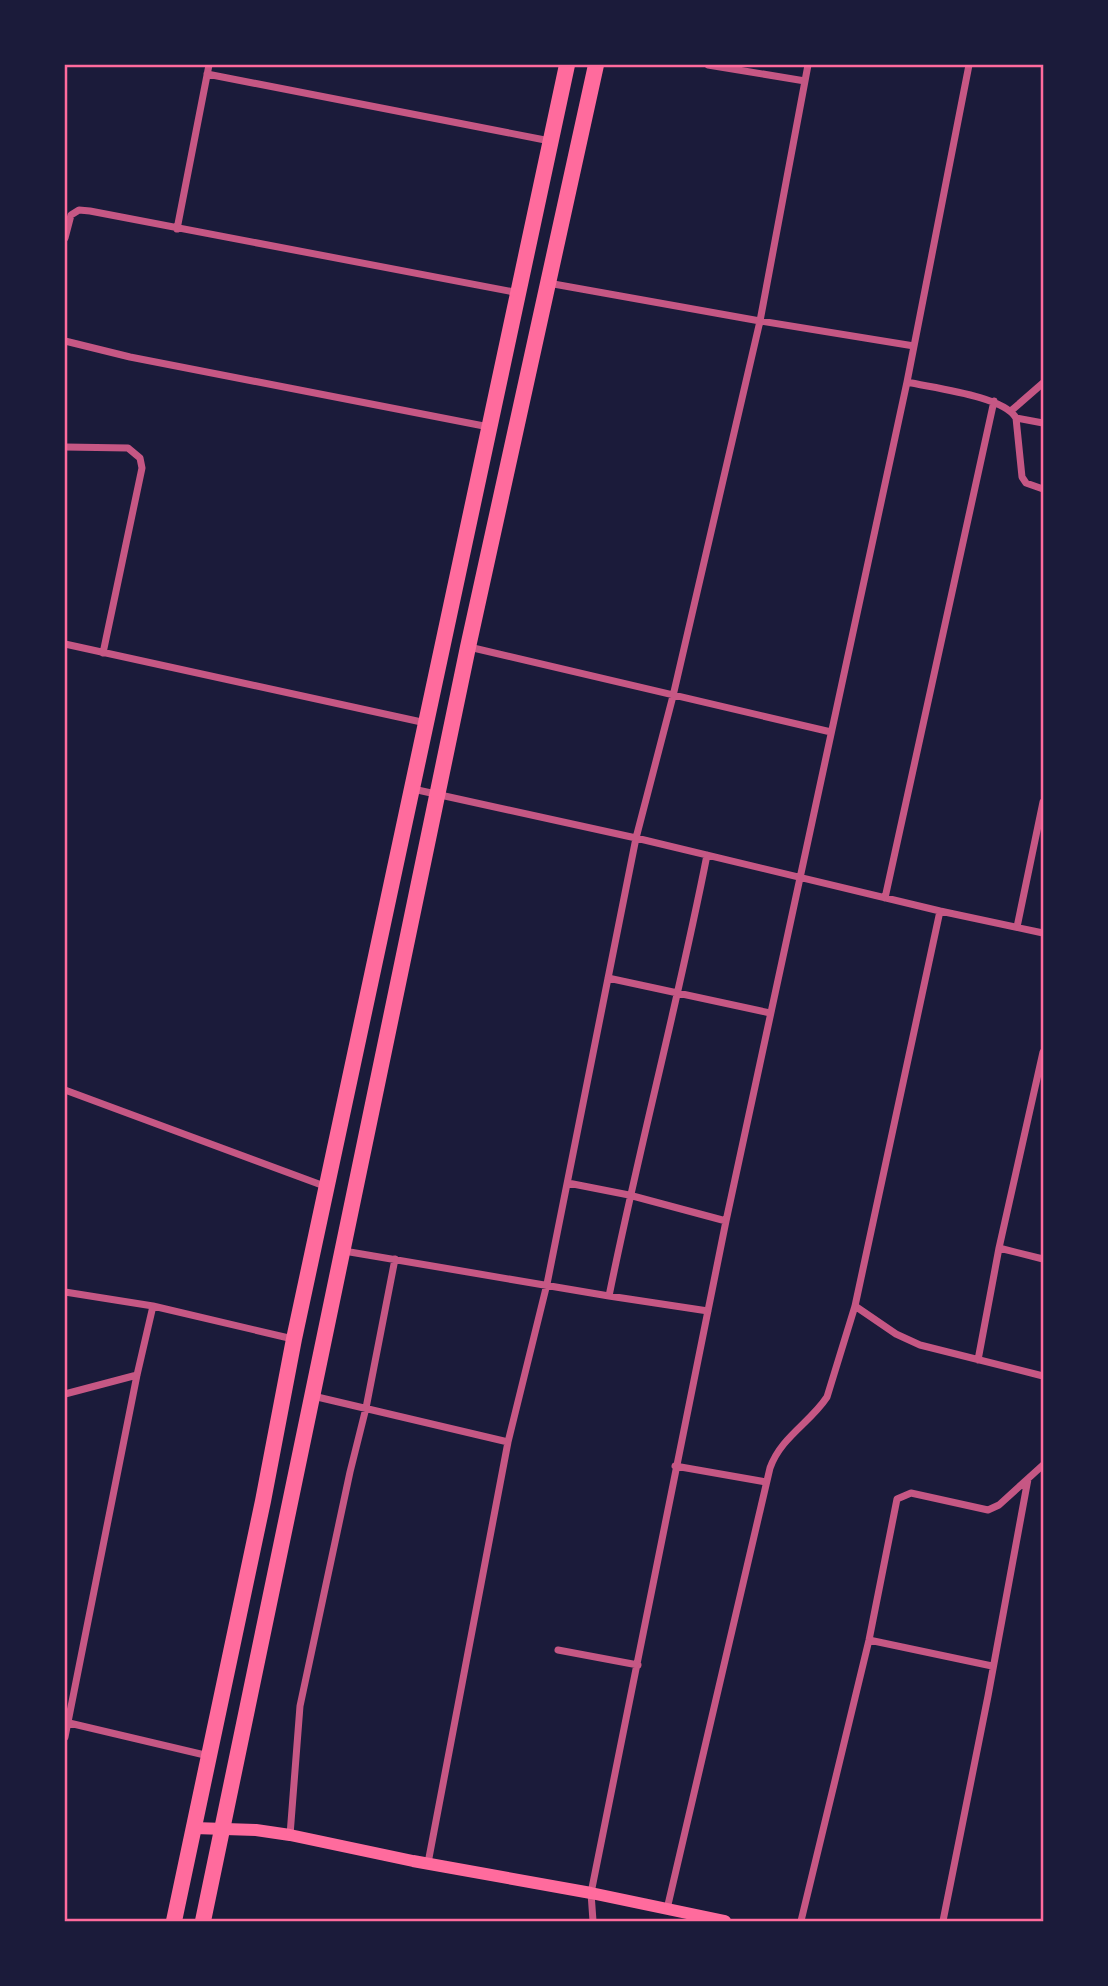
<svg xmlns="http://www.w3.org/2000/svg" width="1108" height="1986" viewBox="0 0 1108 1986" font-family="Quicksand,sans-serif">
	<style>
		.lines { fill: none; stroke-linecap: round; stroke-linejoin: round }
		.minor { stroke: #c65784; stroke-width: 7 }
		.secondary { stroke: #ff6b9d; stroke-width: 12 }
		.trunk { stroke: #ff6b9d; stroke-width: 16 }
		.neatline { fill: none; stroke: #ff6b9d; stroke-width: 2.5 }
	</style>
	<rect width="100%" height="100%" fill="#1b1b3a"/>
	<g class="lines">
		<path class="minor" d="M708 65 805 81
			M207 74 550 141
			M177 229 209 65
			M65 238 71 215 79 210 90 211 519 293
			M548 283 760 321 914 346
			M65 341 130 357 489 427
			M907 382C933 388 1004 396 1016 418L1022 477 1026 483 1043 489
			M1012 410 1043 383
			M1016 418 1043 423
			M65 447 128 448 140 458 142 468 103 653
			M65 644 426 723
			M469 647 831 732
			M413 789 636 838 940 911 1043 933
			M885 898 994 401
			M1017 927 1043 802
			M608 978 770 1013
			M65 1090 327 1187
			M568 1183 629 1195 726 1221
			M999 1248 1043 1259
			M344 1251 609 1296 708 1311
			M65 1292 153 1306 293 1339
			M609 1296C639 1148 678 1003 707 855
			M855 1306 896 1334 920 1345 1043 1376
			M978 1360 999 1248 1043 1052
			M65 1394 137 1375
			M313 1396 508 1442
			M675 1466 766 1482
			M869 1640 992 1666
			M558 1650 638 1665
			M65 1722 209 1756
			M65 1737 137 1375 153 1306
			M290 1835 300 1706 350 1472 366 1408 395 1259
			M428 1863 508 1442 547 1284 636 838 673 696 760 321 808 65
			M667 1909 770 1468C781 1437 810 1423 827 1397L855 1306 940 911
			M593 1921 591 1893 726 1221 907 382 969 65
			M801 1921 869 1640 897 1499 911 1493 988 1510 999 1505 1043 1465
			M943 1921 988 1696 1028 1479"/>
		<path class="secondary" d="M194 1828 256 1830 290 1835 413 1861 591 1893 725 1921"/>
		<path class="trunk" d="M174 1921 263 1501 294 1339 567 65
			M203 1921 468 647 596 65"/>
	</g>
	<rect width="1108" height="1986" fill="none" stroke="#1b1b3a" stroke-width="133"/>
	<rect x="66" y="66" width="976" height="1854" class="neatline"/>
</svg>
